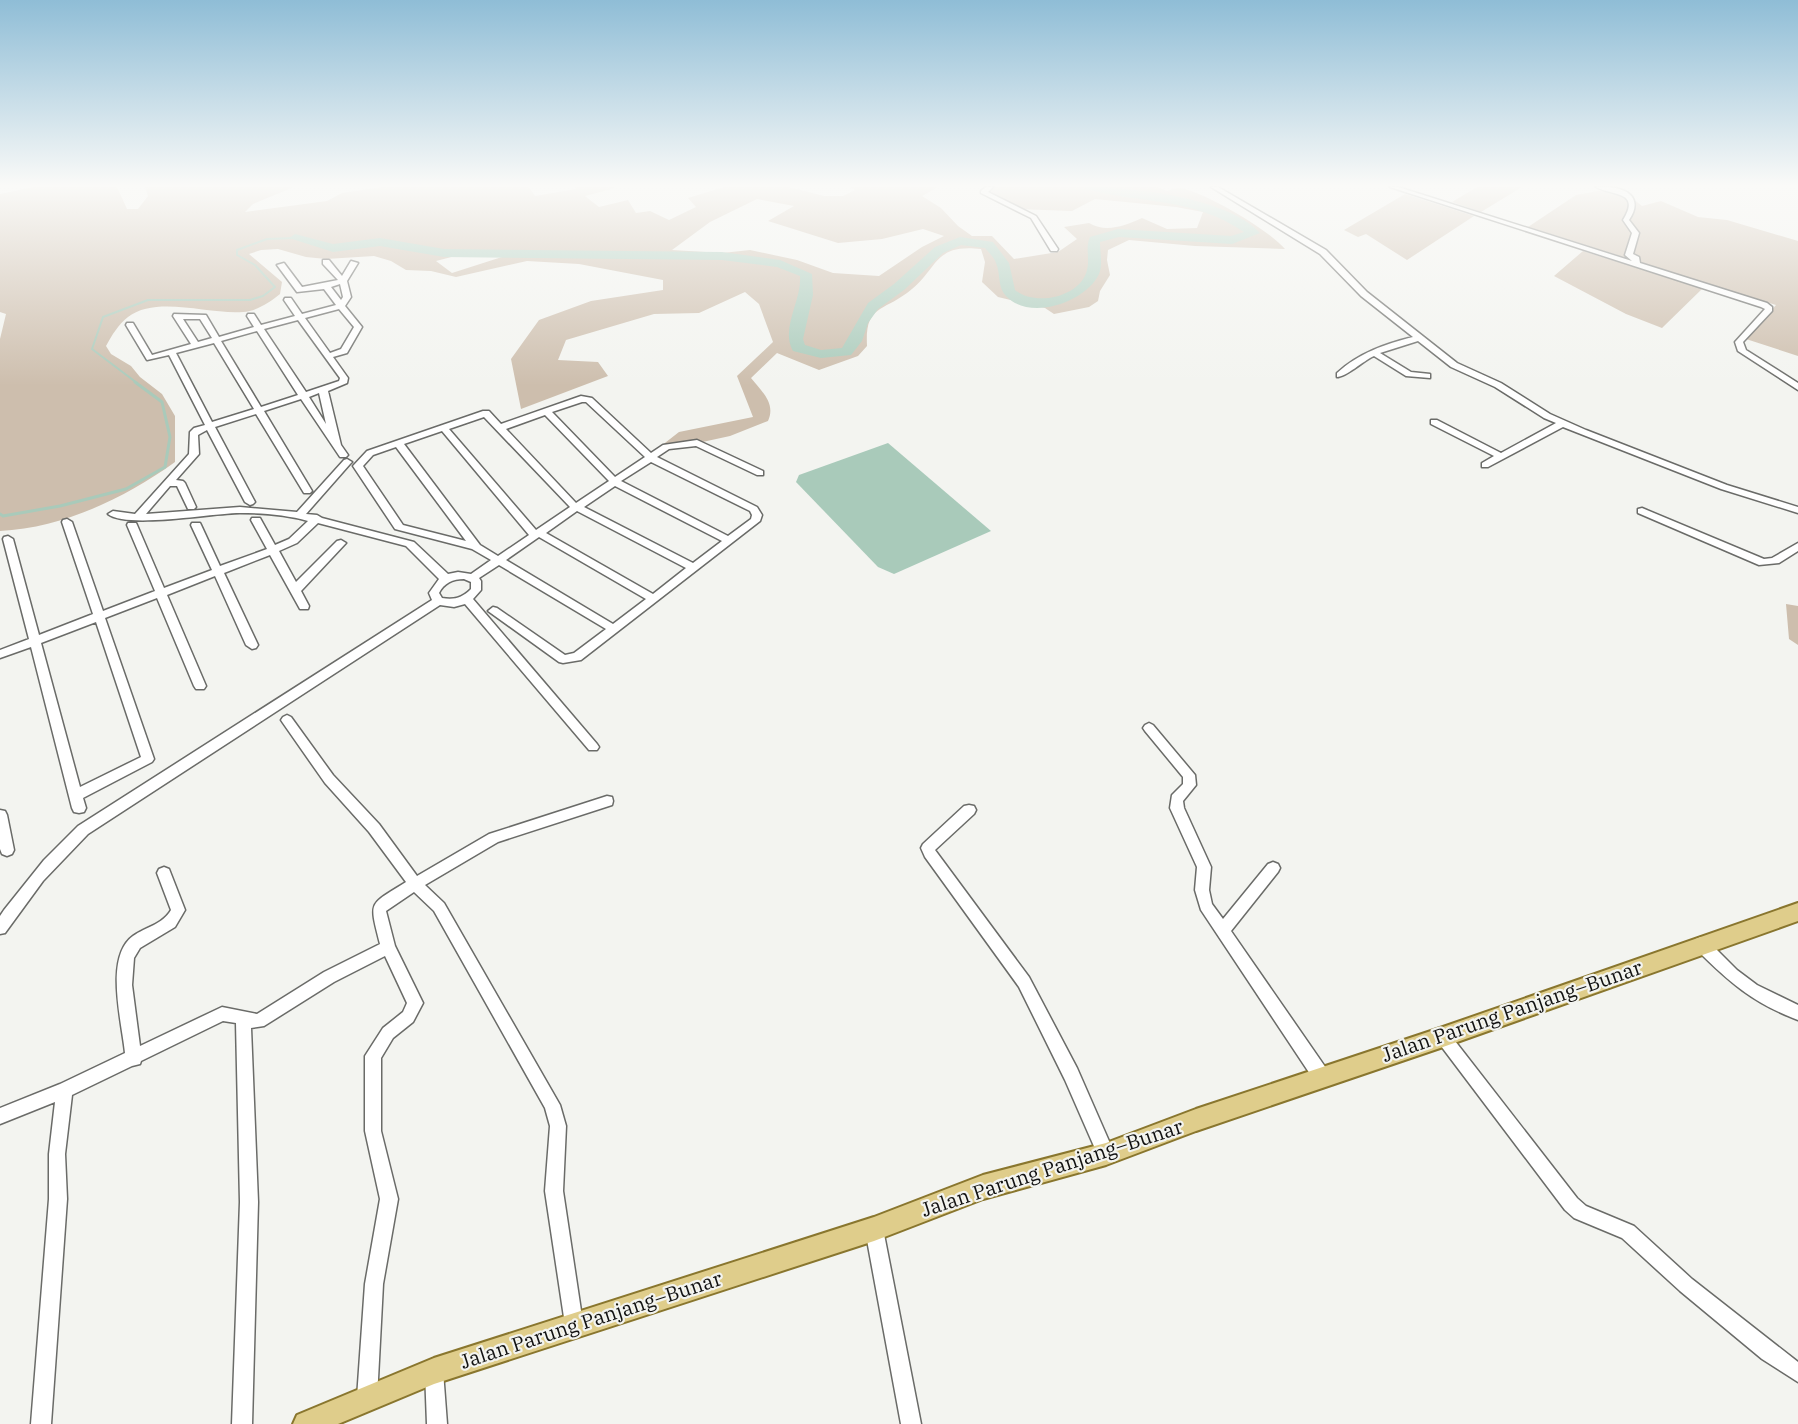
<svg xmlns="http://www.w3.org/2000/svg" width="1798" height="1424" viewBox="0 0 1798 1424" font-family="'IBM Plex Serif',serif">
	<style>
		.green { fill: #cdbead; fill-rule: evenodd }
		.water { fill: #a9caba }
		.lines { fill: none; stroke-linecap: round; stroke-linejoin: round }
		.stream-far1 { stroke: #a9caba; stroke-width: 2 }
		.stream { stroke: #a9caba; stroke-width: 3 }
		.river { fill: #a9caba; fill-rule: evenodd }
		.minor-casing { stroke: #6a6b68; stroke-width: 3 }
		.major-casing { stroke: #89762e; stroke-width: 4 }
		.minor { fill: #fff; fill-rule: evenodd }
		.major { fill: #dfcd8b; fill-rule: evenodd }
		.labels { text-anchor: middle; stroke-width: 4.5; stroke-linejoin: round; paint-order: stroke }
		.near-street-label { font-size: 20px; fill: #121211; stroke: #f3f4f0 }
	</style>
	<rect width="100%" height="100%" fill="#f3f4f0"/>
	<path class="green" d="M33 187H117L127 209H138L148 196 145 187H294L253 204 245 212 327 201 342 193 382 187H529L535 196 576 189 574 187H613L615 188 585 196 599 207 628 200 636 213 650 211 669 220 696 207 688 198 724 187H789L824 196H843L855 190 850 187H938L922 196 941 208 958 226 972 236H992L1014 259 1058 252 1077 239 1064 227 1089 223C1106 233 1124 226 1142 218L1167 229 1197 228 1203 212 1176 207 1095 199 1072 211 1018 209 986 195 985 190 992 187H1158L1167 191C1170 190 1176 188 1180 188 1205 192 1269 230 1285 249L1195 246 1129 240 1108 250 1107 260 1110 275 1100 291 1098 301 1089 307 1054 314 1045 308 998 297 982 282 985 262 981 249C932 243 939 270 907 293 881 312 865 306 867 346L858 356 819 370 777 353 751 378C762 392 776 403 768 421L730 436 652 453 679 432 753 417 737 376 773 342 759 304 745 292 699 313 654 314 566 340 558 360 598 362 608 376 521 409 511 359 539 320 591 301 663 290V280L579 264 527 261 456 277 431 271 406 270 391 261 374 256 326 259 306 257 278 249 261 250 249 254 282 282 280 294C270 302 257 311 243 312 210 315 157 295 128 317 118 325 112 335 106 346L111 354 131 366 140 377 162 394 175 416V462C125 498 63 528 0 531V339L6 314 0 312V194ZM757 199 794 206 768 221 838 243 882 239 923 229 944 236 922 247 879 276 833 273 797 260 750 250 722 253 672 250 710 222ZM459 255 505 256 452 273 436 261Z
		M1477 187H1522L1481 212 1452 202Z
		M1609 189 1632 198 1642 206 1661 201 1698 217 1727 220 1798 241V356L1746 339 1776 305 1528 227 1576 195Z
		M1405 194 1474 216 1407 260 1366 234 1358 237 1344 230Z
		M1583 251 1703 288 1662 328 1626 314 1554 276Z
		M1786 604 1798 606V645L1789 639Z"/>
	<path class="water" d="M888 443 991 531 894 574 878 567 796 482 799 475Z"/>
	<g class="lines">
		<path class="stream-far1" d="M137 383 92 349 103 317 148 300H250L263 296 275 287 255 265 237 255V250L267 239 295 238"/>
		<path class="stream" d="M0 514 3 516 60 506 126 489 165 467 170 437 162 402 135 382"/>
		<path class="river" d="M1085 187C1130 187 1228 197 1260 233L1232 244 1119 237 1100 242C1100 252 1103 265 1099 274 1086 302 1031 321 1007 297 997 287 1001 275 996 263 994 257 989 253 985 248L961 245 943 253 904 290 878 309 868 323 862 341 851 355 821 358 793 351C780 329 802 300 800 276L777 267 722 260 444 257 380 246 333 252 289 238 295 234 333 244 380 238 444 249 722 252 780 260 812 274 813 295 803 339 805 345 821 350 842 348 868 303 894 284 935 247 960 237 993 242 1009 263 1015 290C1035 307 1081 297 1087 270 1090 259 1085 247 1090 237L1118 229 1231 236 1244 232C1193 197 1142 204 1086 189Z"/>
		<g class="minor-casing">
			<path id="minor" d="M986 187H993L988 192 1036 216 1058 249 1057 251H1051L1031 218 981 193V191Z
				M1211 187H1218L1326 250 1367 292 1457 363 1501 383 1550 414 1586 430 1727 485 1798 507V513L1721 489 1563 427 1488 467H1482V463L1494 456 1431 424V420H1437L1501 453 1556 423 1544 418 1495 387 1451 367 1418 341 1380 353 1411 372 1430 374V378L1406 376 1374 356C1363 361 1346 377 1337 377V373C1359 353 1385 344 1413 337L1361 296 1320 254Z
				M1390 187H1398L1632 261 1625 255 1632 233 1623 220C1641 191 1613 196 1596 187 1618 185 1647 193 1629 220L1639 233 1633 254 1639 257 1640 263 1767 303 1772 307V311L1743 342 1746 350 1798 383V390L1738 351 1735 342 1765 309 1761 307Z
				M323 260H329L342 276 351 261 358 263 347 281 351 297 345 306 362 327 347 353 333 357 348 378 347 383 328 391 341 445 348 455 346 457H340L301 399 264 411 312 491 310 493H304L256 414 215 427 255 502 253 504 250 505 245 502 207 430 198 435 199 454 176 480 183 481 185 483 196 507 194 509H188L177 486H170L146 514 240 507 297 512 344 460 347 459 352 462 350 464 306 514 317 515 322 518 414 542 448 574 458 572 471 574 491 560 472 549 395 529 353 466 367 451 483 411H489L501 424 581 396 592 398 651 453 663 445 697 440 763 471V475H757L696 446 669 449 657 457 757 507 762 515 760 521 581 660 563 663 559 662 488 611 493 607 497 608 565 655 574 653 606 629 499 565 479 578 481 581V590L473 599 597 744 599 747 597 750H589L465 604 454 607 440 605 88 834 43 881 5 933 0 934V916L4 910 44 860 78 826 432 600 429 593 439 579 406 546 318 523 297 543 279 551 296 582 337 541 341 540 346 543 301 591 309 606 308 609H300L270 555 224 573 258 645 256 648 252 649 246 645 215 576 167 595 206 686 204 689H196L194 686 157 598 105 618 154 759 152 762 83 798 86 808 84 812 79 813 74 812 72 808 31 647 0 658V650L29 639 3 539 4 537 8 536 13 539 39 635 93 614 62 522 63 520 67 519 72 522 103 611 155 591 127 525 128 523H136L137 525 164 588 212 570 191 525 192 523H200L201 525 220 566 267 549 251 520 252 518H260L275 545 289 539 308 521C287 515 262 513 240 513 213 513 127 529 108 514L113 511 135 514 189 454 190 432 194 428 205 425 169 355 147 360 126 325 127 323H133L152 355 191 344 173 316 174 314 206 315 219 337 254 327 247 316 248 314H254L261 325 295 316 284 300 285 298H291L302 314 336 305 324 289 297 292 277 265 284 263 302 287 338 280 323 264ZM340 284 343 297 341 300 331 287ZM339 309 354 327 341 349 330 353 305 318ZM183 319H200L212 338 198 342ZM298 320 340 378 339 381 306 392 264 329ZM257 331 298 395 261 407 221 341ZM214 343 254 409 212 422 176 353ZM319 393 326 424 309 397ZM582 402H586L645 457 615 477 552 412ZM545 415 609 481 576 503 506 429ZM484 417 570 507 536 530 449 429ZM442 431 529 535 498 556 480 545 404 444ZM396 447 466 541 403 525 363 466 373 455ZM651 462 750 511 752 515 751 519 728 536 621 481ZM615 486 722 541 693 563 584 507ZM577 511 686 568 653 594 546 533ZM539 537 646 599 613 624 506 560ZM464 579 471 582V589C462 598 454 600 442 598L439 593C444 583 453 579 464 579ZM96 622 141 757 80 787 41 643Z
				M1642 508 1764 559 1772 558 1798 543V551L1779 563 1759 565 1638 513V509Z
				M287 715 291 717 333 775 379 824 417 876 489 834 607 796 612 797 613 801 612 805 498 842 425 885 444 903 560 1105 566 1126 563 1191 583 1324 581 1331 574 1333 567 1331 565 1324 545 1191 550 1126 545 1108 434 911 414 892 386 911 395 946 423 1003 413 1022 393 1038 381 1058V1131L398 1199 383 1284 377 1398 374 1405 367 1408 360 1405 357 1398 365 1284 380 1199 365 1131V1056L383 1028 403 1012 407 1003 385 956 334 982 264 1026 251 1028 258 1202 252 1424H232L240 1202 236 1023 223 1021 141 1061 140 1064 132 1066 72 1095 65 1154 67 1199 51 1424H31L49 1199V1154L55 1102 0 1124V1108L60 1084 125 1053C122 1022 104 957 133 936 146 927 163 924 171 910L157 873 159 869 164 867 169 869 185 910 175 927 140 948 134 958 132 985 140 1046 222 1007 257 1014 324 972 380 944C369 900 368 906 406 882L369 832 325 783 283 723 281 720 283 717Z
				M1149 723 1153 725 1195 775 1196 785 1183 801 1184 808 1211 867 1209 890 1212 904 1223 919 1268 864 1273 862 1278 864 1280 868 1278 872 1231 931 1328 1071 1330 1077 1328 1083 1322 1085 1316 1083 1201 910 1195 890 1197 867 1170 808 1172 795 1183 784V777L1145 731 1143 728 1145 725Z
				M969 805 974 806 976 810 974 814 935 850 1029 977 1077 1068 1112 1148 1114 1154 1112 1160 1106 1162 1100 1160 1065 1080 1019 987 925 857 921 848 923 844 964 806Z
				M0 810 5 811 7 815 14 850 12 854 7 856 2 854 0 849Z
				M1701 937 1706 939 1737 970 1757 985 1798 1005V1020C1753 1003 1729 982 1696 949L1694 944 1696 939Z
				M1443 1030 1448 1032 1577 1198 1586 1206 1634 1226 1692 1279 1798 1362V1382L1762 1359 1680 1291 1622 1238 1574 1218 1565 1210 1438 1042 1435 1037 1438 1032Z
				M874 1220 880 1223 883 1229 921 1424H901L865 1229 868 1223Z
				M434 1362 441 1364 443 1371 447 1424H427L425 1371 427 1364Z"/>
		</g>
		<g class="major-casing">
			<path id="major" d="M1798 903V921L1443 1047 1196 1131 1106 1165 983 1199 874 1241 434 1384 338 1424H293L297 1415 434 1358 874 1217 983 1175 1106 1143 1196 1109 1443 1027Z"/>
		</g>
		<use href="#minor" class="minor"/>
		<use href="#major" class="major"/>
	</g>
	<linearGradient id="sky" x2="0" y2="1"><stop stop-color="#8fbdd6"/><stop offset="0.48" stop-color="#fafaf8"/><stop offset="1" stop-color="#fafaf8" stop-opacity="0"/></linearGradient>
	<rect width="1798" height="386" fill="url(#sky)"/>
	<g class="labels">
		<g class="near-street-label">
			<text transform="translate(1512 1011) rotate(-19)" y="7">Jalan Parung Panjang–Bunar</text>
			<text transform="translate(1052 1168) rotate(-18)" y="7">Jalan Parung Panjang–Bunar</text>
			<text transform="translate(591 1320) rotate(-18)" y="7">Jalan Parung Panjang–Bunar</text>
		</g>
	</g>
</svg>
